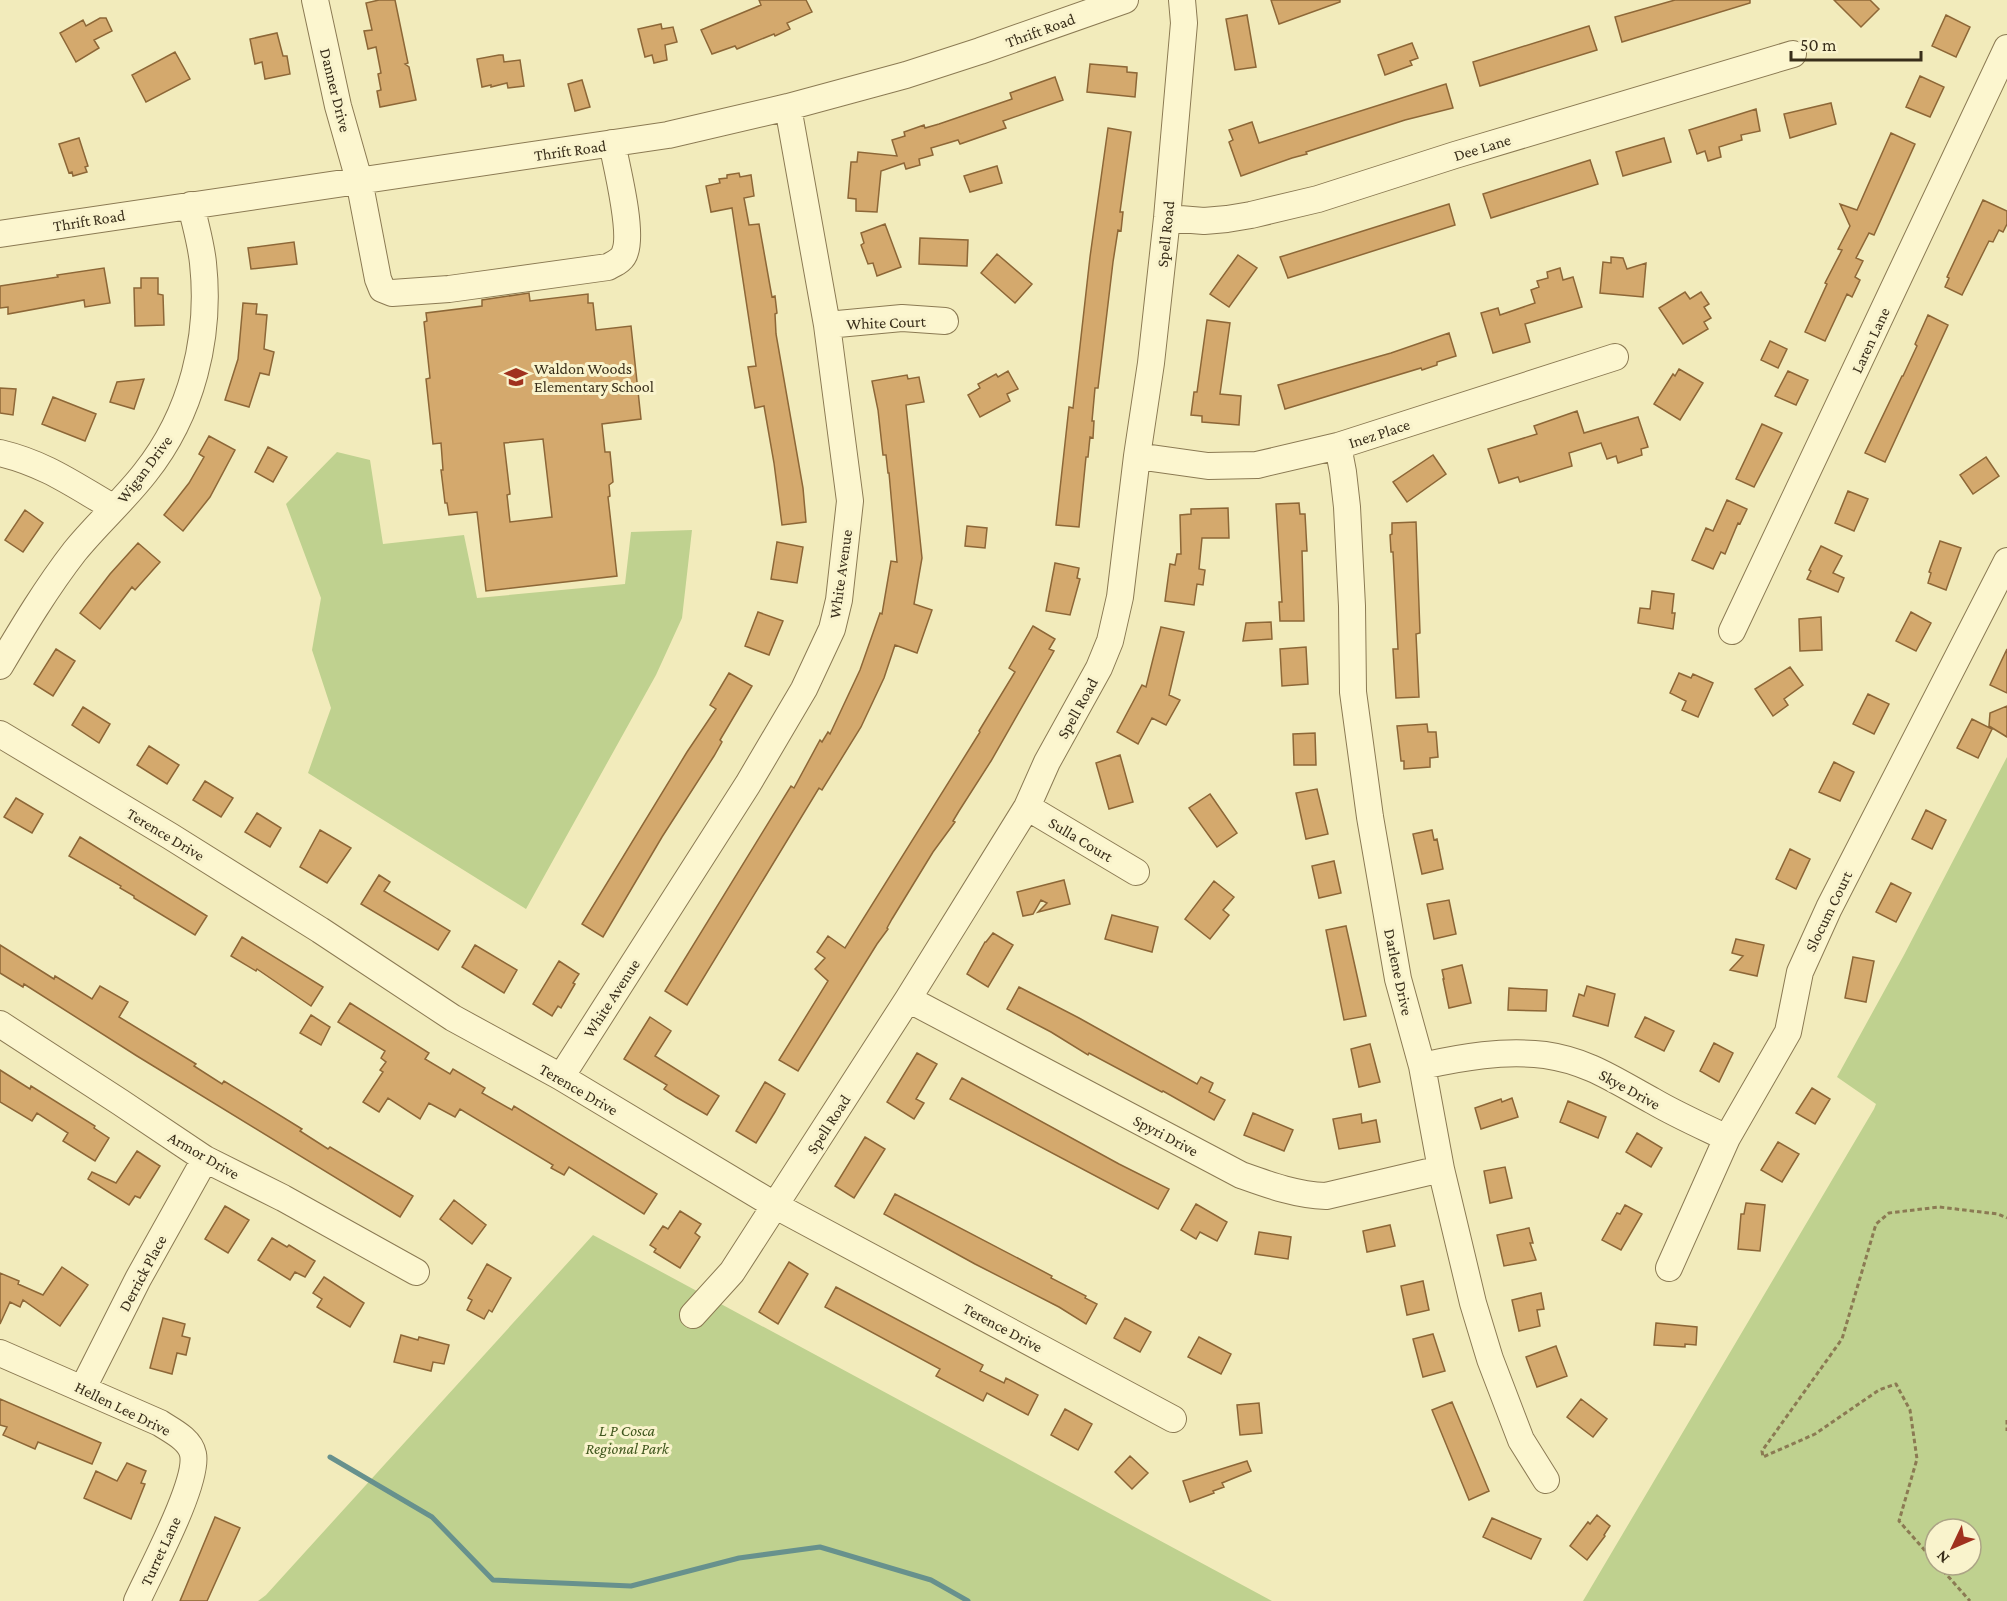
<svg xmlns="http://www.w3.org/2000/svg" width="2007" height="1601" viewBox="0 0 2007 1601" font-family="'Crimson Pro',serif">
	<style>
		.green { fill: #bfd18f; fill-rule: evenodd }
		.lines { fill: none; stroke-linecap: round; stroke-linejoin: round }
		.stream { stroke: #67918d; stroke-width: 5 }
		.building { fill: #d4a96d; stroke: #8d6737; stroke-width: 1.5; fill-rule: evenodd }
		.minor-casing { stroke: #8b7a53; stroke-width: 28 }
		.path { stroke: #8b7a53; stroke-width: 3; stroke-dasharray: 4.5 3; stroke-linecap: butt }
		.minor { stroke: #fcf6cf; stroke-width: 26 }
		.labels { text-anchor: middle; stroke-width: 6; stroke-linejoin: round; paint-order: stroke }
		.street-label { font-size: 16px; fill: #392e1a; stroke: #f9f3cc }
		.poi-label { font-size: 16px; fill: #392e1a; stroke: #f9f3cc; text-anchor: start }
		.park-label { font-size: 16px; font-style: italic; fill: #40571e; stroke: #f9f3cc }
	</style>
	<rect width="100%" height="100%" fill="#f2ebbb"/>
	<path class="green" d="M337 452 370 460 383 544 464 535 477 598 625 584 631 532 692 530 682 618 656 675 526 909 308 773 331 708 312 650 321 598 286 504Z
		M2007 757V1601H1583L1874 1109 1876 1104 1837 1077 1904 955ZM1935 1529H1971V1565H1935Z
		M593 1235 1272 1601H258L266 1595Z"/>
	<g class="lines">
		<path class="stream" d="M330 1457 432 1517 493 1580 631 1586 739 1558 820 1547 931 1580 968 1601"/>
	</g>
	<path class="building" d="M379 0H395L408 63 405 64 409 67 416 100 380 107 377 91 381 90 378 74 381 73 376 47 368 49 364 31 372 30 366 3Z
		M759 0H806L812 12 787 23 790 29 775 36 774 34 737 49 735 46 712 54 701 30 761 5Z
		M1271 0H1340V2L1279 24Z
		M1675 0H1750V3L1622 42 1615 17Z
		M1834 0H1870L1879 9 1861 27Z
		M1247 15 1256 67 1235 70 1226 19Z
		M1946 15 1970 27 1956 57 1932 46Z
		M100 18H106L112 31 94 40 99 48 76 62 60 33 83 20 86 26Z
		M661 24 662 29 673 27 677 42 665 45 667 60 654 63 652 55 645 57 638 29Z
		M1589 26 1597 50 1480 86 1473 62Z
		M277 33 283 56H287L290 74 265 79 262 62 255 64 250 39Z
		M1412 43 1418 58 1410 61 1412 65 1385 75 1378 55Z
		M175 52 190 79 146 102 132 75Z
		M499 55H503L504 62 520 60 524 86 508 88 507 83 491 87V85L482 87 477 59Z
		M1090 64 1127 67V72L1137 73 1135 97 1087 92Z
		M1920 76 1944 87 1930 117 1906 107Z
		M1055 77 1063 100 1003 121 1006 128 960 144 958 140 931 148 933 155 919 159 920 165 906 169 904 163 881 171 877 212 856 211V199L848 198 851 162H857L858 152 897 156 892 140 905 136 904 132 924 125 925 128 939 124 1012 99 1010 93Z
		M582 80 590 107 575 111 568 84Z
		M1446 84 1453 108 1405 120 1306 152 1307 154 1292 158 1241 176 1229 142 1233 140 1229 130 1252 122 1259 143Z
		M1831 103 1836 124 1790 138 1784 114Z
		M1756 109 1760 131 1741 135 1742 140 1719 147 1721 157 1708 161 1705 151 1697 154 1689 130Z
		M1108 128 1131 132 1120 212H1123L1121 231 1118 230 1113 262 1098 388H1095L1092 421H1094L1093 438 1090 437 1088 457H1086L1079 527 1056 525 1069 407 1073 408 1090 257Z
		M1891 133 1915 144 1874 235 1869 233 1856 258 1863 261 1855 277 1860 280 1852 297 1847 294 1825 341 1805 332 1827 284 1825 283 1842 250 1838 249 1850 226 1840 204 1857 210Z
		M79 138 88 166 85 167 87 172 73 176 72 172 69 173 59 144Z
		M1664 138 1671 162 1623 176 1616 152Z
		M1590 160 1598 184 1491 218 1483 194Z
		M997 166 1002 183 970 192 964 176Z
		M739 173 740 177 751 175 754 196 744 198 749 225 759 224 770 286 772 297 775 296 777 313 775 314 776 334 803 488 806 522 782 525 774 463 764 406 755 408 748 367 756 366 732 208 711 212 706 186 720 183 719 179 727 178V175Z
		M1983 200 2007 211V224L2003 232 1999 230 1993 242 1989 241 1962 295 1945 287 1949 278 1947 277Z
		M1449 204 1455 225 1288 278 1280 257Z
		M885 224 901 267 877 276 873 263 868 264 861 245 864 243 861 233Z
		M920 238 968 240 967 266 919 264Z
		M294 242 297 264 251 269 248 248Z
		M997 254 1032 284 1015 303 981 273Z
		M1238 255 1257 268 1229 307 1210 294Z
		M1611 257 1623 258 1627 269 1646 263 1643 297 1600 293 1603 262 1611 263Z
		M104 268 110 303 85 307 84 300 8 314V307L0 308V286L58 277 57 275Z
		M1560 268 1563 280 1573 277 1582 307 1525 324 1530 342 1493 353 1481 313 1498 308 1500 315 1535 303 1531 290 1539 287 1537 281 1548 278 1547 272Z
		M141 278H158V294L163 295 164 325 135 326 134 288H141Z
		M1685 292 1690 299 1701 292 1709 304 1704 307 1711 318 1704 322 1708 329 1683 344 1659 308Z
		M529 293 530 301 588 294V303H593L596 330 631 326 641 419 602 424 605 452H610L613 482 609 485 610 496 608 497 617 576 486 591 477 512 449 515 447 503H445L441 470H443L441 443 433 444 426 379 430 378 424 322 427 321 426 313 482 306V300ZM543 439 552 517 510 522 507 495 510 494 504 443Z
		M243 303 257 304 256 314 267 315 264 349 274 352 269 375 260 373 249 407 225 400 238 359Z
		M1928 315 1948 325 1885 462 1865 453 1902 376H1903L1917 346 1915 344Z
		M1207 320 1230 323 1220 394 1241 396 1239 425 1202 422V416L1191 415 1194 392H1197Z
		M1449 333 1456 356 1437 362V365L1422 370 1421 368 1285 409 1278 385 1391 353Z
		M1770 341 1787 349 1778 368 1761 360Z
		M1679 369 1703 383 1680 420 1654 404 1673 374 1675 376Z
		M1008 371 1018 389 1007 394 1010 401 980 417 968 395 980 388 978 384 996 374 998 377Z
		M1788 371 1808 380 1796 405 1775 396Z
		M907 375 908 379 919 377 924 402 906 405 922 558 914 604 932 610 917 653 895 645 884 678 861 727 822 790 819 788 687 1005 665 991 791 786 794 788 820 740 822 742 828 732 830 734 860 670 880 613 882 614 891 561 897 562 889 473H888L886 455H883L878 410 872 381Z
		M144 379 134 409 110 402 117 382Z
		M0 388 16 389 13 415 0 413Z
		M53 397 96 414 85 441 42 424Z
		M1577 411 1584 433 1638 417 1648 447 1641 449 1642 455 1618 463 1616 456 1607 459 1601 443 1569 453 1572 466 1520 482 1518 477 1499 483 1488 449 1537 434 1534 426Z
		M1762 424 1782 433 1754 487 1736 479Z
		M209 436 235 450 210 497 183 531 164 515 189 483 204 457 199 454Z
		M268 447 287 457 273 482 255 472Z
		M1433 455 1446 474 1407 502 1393 482Z
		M1986 457 1999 476 1973 494 1960 475Z
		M1848 491 1868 499 1854 531 1835 523Z
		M1727 500 1747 509 1740 524 1738 523 1725 554 1721 552 1713 569 1692 560 1706 528 1713 531Z
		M1299 503 1300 514H1305L1307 551H1302L1304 621H1280L1279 602H1282L1276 504Z
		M1228 508 1229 538H1202L1199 569 1205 570 1203 585 1197 584 1194 605 1165 601 1170 564 1175 565 1177 554H1181L1180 515 1191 514V509Z
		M25 510 43 523 23 552 5 540Z
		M1416 522 1420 633 1416 634 1419 697 1396 698 1393 649H1398L1393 552H1391L1390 535 1392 534V523Z
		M967 526 987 528 985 548 965 546Z
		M1940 541 1961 548 1946 590 1928 583 1931 573 1929 572Z
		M777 542 803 547 797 583 771 579Z
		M138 543 160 562 135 590 132 587 100 629 80 613 110 574Z
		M1821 546 1842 556 1833 573 1844 578 1838 592 1807 579 1811 571 1809 570Z
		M1055 563 1079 568 1077 578 1080 579 1070 615 1046 611Z
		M1652 591 1674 594 1672 613H1675L1673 629 1638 623 1640 608 1650 609Z
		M758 612 783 621 769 655 745 646Z
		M1911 612 1931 623 1916 651 1896 641Z
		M1821 617 1822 650 1800 651 1799 619Z
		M1271 622 1272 639 1243 641 1246 623Z
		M1033 626 1055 639 1049 649 1054 651 991 761 959 811 953 821 955 822 933 852 892 919 887 928 888 929 877 944 798 1071 779 1060 828 981 815 969 825 958 817 952 828 936 845 948 980 732 979 731 1015 672 1009 668Z
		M1161 627 1184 632 1169 695 1180 700 1166 725 1152 718 1138 744 1117 732 1142 685 1146 687Z
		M1306 647 1308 684 1282 686 1280 649Z
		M56 649 75 661 53 696 34 684Z
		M2007 649V693L1990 685Z
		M1790 667 1803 685 1784 699 1788 705 1773 716 1755 689Z
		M729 673 752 686 720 740 722 742 714 756 662 837 603 937 582 924 687 752 716 709 710 705Z
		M1679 673 1691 678 1693 674 1713 683 1698 717 1682 710 1686 701 1670 693Z
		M1868 694 1889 704 1874 734 1853 724Z
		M2007 706V737L1989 726 1990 713Z
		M83 707 110 724 99 743 72 725Z
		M1972 719 1992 729 1978 758 1957 748Z
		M1427 724 1428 732H1436L1438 757 1430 758V767L1404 769V761H1401L1397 726Z
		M1315 733 1316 765H1294L1293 734Z
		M149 746 179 765 167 784 137 765Z
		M1120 755 1133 802 1109 809 1096 763Z
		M1834 762 1854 772 1840 801 1819 792Z
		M205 781 233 798 221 817 193 800Z
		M1317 789 1328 834 1306 839 1296 793Z
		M1210 794 1237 833 1217 847 1189 808Z
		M16 798 43 814 32 833 4 817Z
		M1926 810 1946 820 1932 849 1912 839Z
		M257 813 281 828 270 847 245 832Z
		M320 830 351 848 327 883 300 867Z
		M1432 830 1434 840 1437 839 1443 869 1422 874 1413 834Z
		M80 837 207 916 195 935 134 898V896L120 888 121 886 69 856Z
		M1790 849 1810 859 1796 889 1776 879Z
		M1334 861 1341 893 1319 898 1312 866Z
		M379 875 390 882 384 891 450 931 438 950 361 904Z
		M1064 880 1070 904 1038 912 1047 903 1041 900 1033 914 1023 916 1017 892Z
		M1214 881 1234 897 1223 910 1229 915 1210 939 1185 919Z
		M1891 883 1911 893 1896 922 1876 912Z
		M1449 900 1456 934 1434 939 1427 904Z
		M1112 915 1158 927 1152 952 1105 939Z
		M1346 926 1366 1016 1344 1020 1326 930Z
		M993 933 1013 945 988 987 967 974 985 942H986Z
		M242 937 323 987 311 1006 257 969 256 971 231 956Z
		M1736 939 1764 945 1757 976 1730 970 1743 956 1732 953Z
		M0 945 54 979 55 976 92 999 100 986 128 1002 119 1017 196 1064 194 1066 222 1084 224 1081 302 1129 300 1131 328 1149 330 1147 413 1196 400 1217 137 1056 24 984 23 987 0 973Z
		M475 945 517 970 504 993 462 967Z
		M1853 957 1874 961 1866 1002 1845 998Z
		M559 961 579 974 573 983 575 984 561 1008 558 1006 552 1016 533 1004Z
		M1462 965 1471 1003 1449 1008 1443 979H1444L1442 970Z
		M1587 986 1615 994 1608 1026 1573 1016 1579 994 1584 996Z
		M1019 987 1079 1018 1197 1084 1201 1077 1213 1083 1209 1092 1225 1100 1214 1120 1163 1091 1162 1092 1089 1053 1088 1055 1051 1032 1007 1009Z
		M1509 988 1547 990 1546 1011 1508 1010Z
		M350 1003 429 1053 425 1059 450 1074 453 1069 485 1088 482 1093 512 1110 514 1106 657 1194 644 1214 569 1167 564 1175 551 1168 553 1165 460 1109 455 1117 429 1103 420 1119 388 1098 379 1112 363 1102 383 1072 380 1070 386 1062 381 1058 385 1051 338 1022Z
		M311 1015 330 1027 321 1045 300 1033Z
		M650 1017 671 1031 655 1056 719 1096 707 1115 676 1097 664 1089 667 1085 624 1059Z
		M1645 1017 1674 1031 1664 1051 1635 1037Z
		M1714 1043 1733 1053 1719 1082 1700 1071Z
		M1370 1044 1380 1082 1359 1087 1351 1049Z
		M917 1053 937 1064 916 1099 924 1103 914 1119 887 1102Z
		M0 1070 30 1089 31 1086 95 1126 94 1128 109 1138 95 1161 63 1141 68 1133 37 1113 32 1121 0 1102Z
		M962 1078 1119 1164 1169 1189 1158 1209 950 1099Z
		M765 1082 785 1094 775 1112 756 1143 736 1131Z
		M1812 1088 1830 1099 1815 1124 1796 1113Z
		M1512 1098 1518 1117 1481 1129 1475 1108 1501 1099 1502 1102Z
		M1568 1101 1606 1117 1598 1138 1560 1122Z
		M1253 1113 1293 1130 1284 1151 1244 1135Z
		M1361 1114 1362 1123 1376 1120 1380 1142 1339 1149 1333 1119Z
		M1637 1133 1662 1148 1651 1167 1626 1152Z
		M865 1137 885 1149 854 1198 835 1186Z
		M1778 1142 1799 1154 1782 1182 1761 1170Z
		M137 1151 160 1166 140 1198 135 1196 129 1205 88 1179 92 1172 116 1183Z
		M1505 1167 1512 1198 1490 1203 1484 1171Z
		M895 1194 1052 1276 1051 1278 1086 1296 1085 1298 1097 1304 1086 1324 1059 1307 975 1264 884 1214Z
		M454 1200 486 1225 472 1244 440 1219Z
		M1746 1203 1765 1205 1760 1251 1738 1249 1741 1214H1744Z
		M1196 1204 1227 1222 1217 1241 1200 1232 1196 1239 1181 1230Z
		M1625 1205 1642 1214 1621 1250 1602 1240 1617 1213 1620 1214Z
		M225 1206 249 1220 228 1253 205 1239Z
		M680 1211 701 1224 695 1233 700 1237 680 1268 654 1252 656 1249 650 1245 663 1226 668 1229Z
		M1390 1225 1395 1246 1367 1252 1363 1231Z
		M1529 1228 1533 1243H1530L1536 1260 1504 1266 1497 1235Z
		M1259 1232 1291 1237 1288 1259 1255 1254Z
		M272 1238 287 1247 289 1245 315 1261 305 1277 295 1272 290 1280 258 1260Z
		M789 1262 808 1274 778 1324 759 1312Z
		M487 1264 511 1278 492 1312 489 1310 484 1319 467 1310 472 1300 468 1298Z
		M62 1267 88 1285 60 1326 23 1300 20 1307 10 1302 0 1324V1273L19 1281 18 1284 43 1295Z
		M324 1277 364 1303 350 1327 317 1307 322 1299 313 1293Z
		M1423 1281 1429 1310 1407 1315 1401 1286Z
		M836 1287 983 1365 980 1371 1004 1383 1006 1378 1038 1395 1028 1415 987 1393 983 1401 936 1376 940 1369 825 1307Z
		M1541 1293 1544 1309 1537 1310 1540 1326 1519 1331 1512 1300Z
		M163 1318 185 1324 182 1336 190 1338 186 1355 177 1353 172 1374 150 1368Z
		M1125 1318 1151 1332 1140 1352 1114 1338Z
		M1656 1323 1697 1327 1696 1345 1685 1344V1347L1654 1345Z
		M1433 1334 1445 1371 1423 1377 1413 1339Z
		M401 1335 418 1340 419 1337 449 1345 444 1364 433 1362 431 1371 394 1362Z
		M1199 1337 1231 1354 1221 1374 1188 1357Z
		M1556 1346 1567 1376 1537 1387 1526 1357Z
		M0 1399 101 1443 92 1464 38 1442 35 1449 3 1435 7 1427 0 1425Z
		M1581 1399 1607 1419 1593 1437 1567 1417Z
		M1452 1402 1489 1491 1469 1500 1432 1410Z
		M1259 1403 1262 1433 1240 1435 1237 1405Z
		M1065 1409 1092 1424 1078 1450 1051 1435Z
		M1130 1456 1148 1473 1132 1489 1115 1472Z
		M1247 1461 1251 1471 1222 1483 1224 1487 1213 1491 1214 1493 1190 1502 1183 1481Z
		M127 1463 146 1471 141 1483 145 1484 131 1519 84 1498 96 1471 117 1481Z
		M1597 1515 1610 1526 1604 1535 1605 1536 1587 1560 1570 1546 1588 1522 1590 1524Z
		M215 1517 240 1528 207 1601H180Z
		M1492 1518 1541 1539 1531 1559 1483 1537Z"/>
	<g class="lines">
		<g class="minor-casing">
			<path id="minor" d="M315 0 338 106 359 180 378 279 382 289 392 293 449 289 608 267C615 263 623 260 625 252 633 231 617 168 612 143
				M1167 218 1204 221 1227 219 1251 215 1318 199 1455 155 1793 54
				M0 234 668 135 788 107 906 75 980 51 1125 0
				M827 325 902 318 945 321
				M1338 446 1343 472 1347 507 1352 606 1353 692 1370 817 1398 979 1422 1066 1441 1169 1473 1303 1490 1359 1521 1440 1546 1480
				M0 453C46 464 74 485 114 508
				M1137 456 1208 466 1257 465 1338 446 1615 357
				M1732 631 2007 48
				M0 666C23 627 47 587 75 551 97 524 124 500 145 473 192 414 211 337 203 263 201 243 195 224 191 205
				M0 734 170 836 320 930 453 1018 561 1077 776 1206 1173 1419
				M1027 807 1136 872
				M908 999 1241 1175C1269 1185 1296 1195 1326 1196L1441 1169
				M0 1024 120 1102 205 1159 283 1198 416 1272
				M1422 1066C1463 1057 1503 1050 1545 1055 1588 1061 1616 1081 1653 1101 1677 1115 1702 1126 1727 1138
				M561 1077 748 784 804 689 832 629 839 600 850 501 827 325 788 107
				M1669 1268 1727 1138 1788 1032 1800 972 1829 908 2007 561
				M693 1315 732 1272 908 999 1027 807 1047 762 1099 668 1110 641 1120 597 1137 456 1151 363 1167 218 1184 23 1182 0
				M0 1353 160 1423C172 1431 190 1439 193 1454 199 1482 150 1572 137 1601
				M83 1388 138 1279 205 1159"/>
		</g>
		<path class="path" d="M2007 1420V1431
			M1935 1562 1899 1521 1917 1459 1910 1410 1896 1384 1879 1390 1815 1434 1763 1457 1762 1451 1842 1339 1876 1224 1889 1213 1939 1207 1998 1214 2007 1218
			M1938 1565 1970 1601"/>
		<use href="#minor" class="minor"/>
	</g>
	<defs>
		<g id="school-bare" transform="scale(1.8)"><path d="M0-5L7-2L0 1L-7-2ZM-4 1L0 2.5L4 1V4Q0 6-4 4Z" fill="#a0311e" stroke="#f9f3cc" stroke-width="2.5" paint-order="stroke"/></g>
	</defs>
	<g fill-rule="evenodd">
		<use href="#school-bare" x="516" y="377"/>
	</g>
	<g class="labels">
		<g class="street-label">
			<text transform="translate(1040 30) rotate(-20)" y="6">Thrift Road</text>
			<text transform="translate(336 90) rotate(76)" y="6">Danner Drive</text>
			<text transform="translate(1482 147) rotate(-17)" y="6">Dee Lane</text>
			<text transform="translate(570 150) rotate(-8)" y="6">Thrift Road</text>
			<text transform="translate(89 220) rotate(-9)" y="6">Thrift Road</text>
			<text transform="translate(1165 234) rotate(-84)" y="6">Spell Road</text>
			<text transform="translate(886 322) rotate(-2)" y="6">White Court</text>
			<text transform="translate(1870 340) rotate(-65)" y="6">Laren Lane</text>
			<text transform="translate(1379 433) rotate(-18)" y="6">Inez Place</text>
			<text transform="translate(144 469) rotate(-53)" y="6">Wigan Drive</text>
			<text transform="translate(840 574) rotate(-82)" y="6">White Avenue</text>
			<text transform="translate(1077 708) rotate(-61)" y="6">Spell Road</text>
			<text transform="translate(166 834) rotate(31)" y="6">Terence Drive</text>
			<text transform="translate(1081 839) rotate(31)" y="6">Sulla Court</text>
			<text transform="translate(1828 911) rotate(-64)" y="6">Slocum Court</text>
			<text transform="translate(1399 972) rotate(78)" y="6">Darlene Drive</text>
			<text transform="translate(611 998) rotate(-57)" y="6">White Avenue</text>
			<text transform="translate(579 1089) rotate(30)" y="6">Terence Drive</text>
			<text transform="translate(1630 1089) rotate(29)" y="6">Skye Drive</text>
			<text transform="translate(828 1124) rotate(-57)" y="6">Spell Road</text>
			<text transform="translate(1166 1135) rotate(28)" y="6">Spyri Drive</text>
			<text transform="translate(204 1155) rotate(30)" y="6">Armor Drive</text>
			<text transform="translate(142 1273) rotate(-62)" y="6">Derrick Place</text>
			<text transform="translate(1003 1327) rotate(28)" y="6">Terence Drive</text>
			<text transform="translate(123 1408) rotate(26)" y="6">Hellen Lee Drive</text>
			<text transform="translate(160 1551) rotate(-65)" y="6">Turret Lane</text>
		</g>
		<g class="poi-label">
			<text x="534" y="374">Waldon Woods<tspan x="534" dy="18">Elementary School</tspan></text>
		</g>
		<g class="park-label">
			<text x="627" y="1436">L P Cosca<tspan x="627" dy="18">Regional Park</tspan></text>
		</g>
	</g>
	<g transform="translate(1953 1547) rotate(226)"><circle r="28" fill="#f9f3cc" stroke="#aca485" stroke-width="1.5"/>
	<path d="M0-4.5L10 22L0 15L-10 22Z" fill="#a0311e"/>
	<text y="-9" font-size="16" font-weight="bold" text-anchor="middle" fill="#392e1a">N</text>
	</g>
	<path d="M1791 51v9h130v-9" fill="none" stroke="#392e1a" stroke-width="3"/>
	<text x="1800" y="51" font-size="18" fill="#392e1a" stroke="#f9f3cc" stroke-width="4.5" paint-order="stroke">50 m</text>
</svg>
